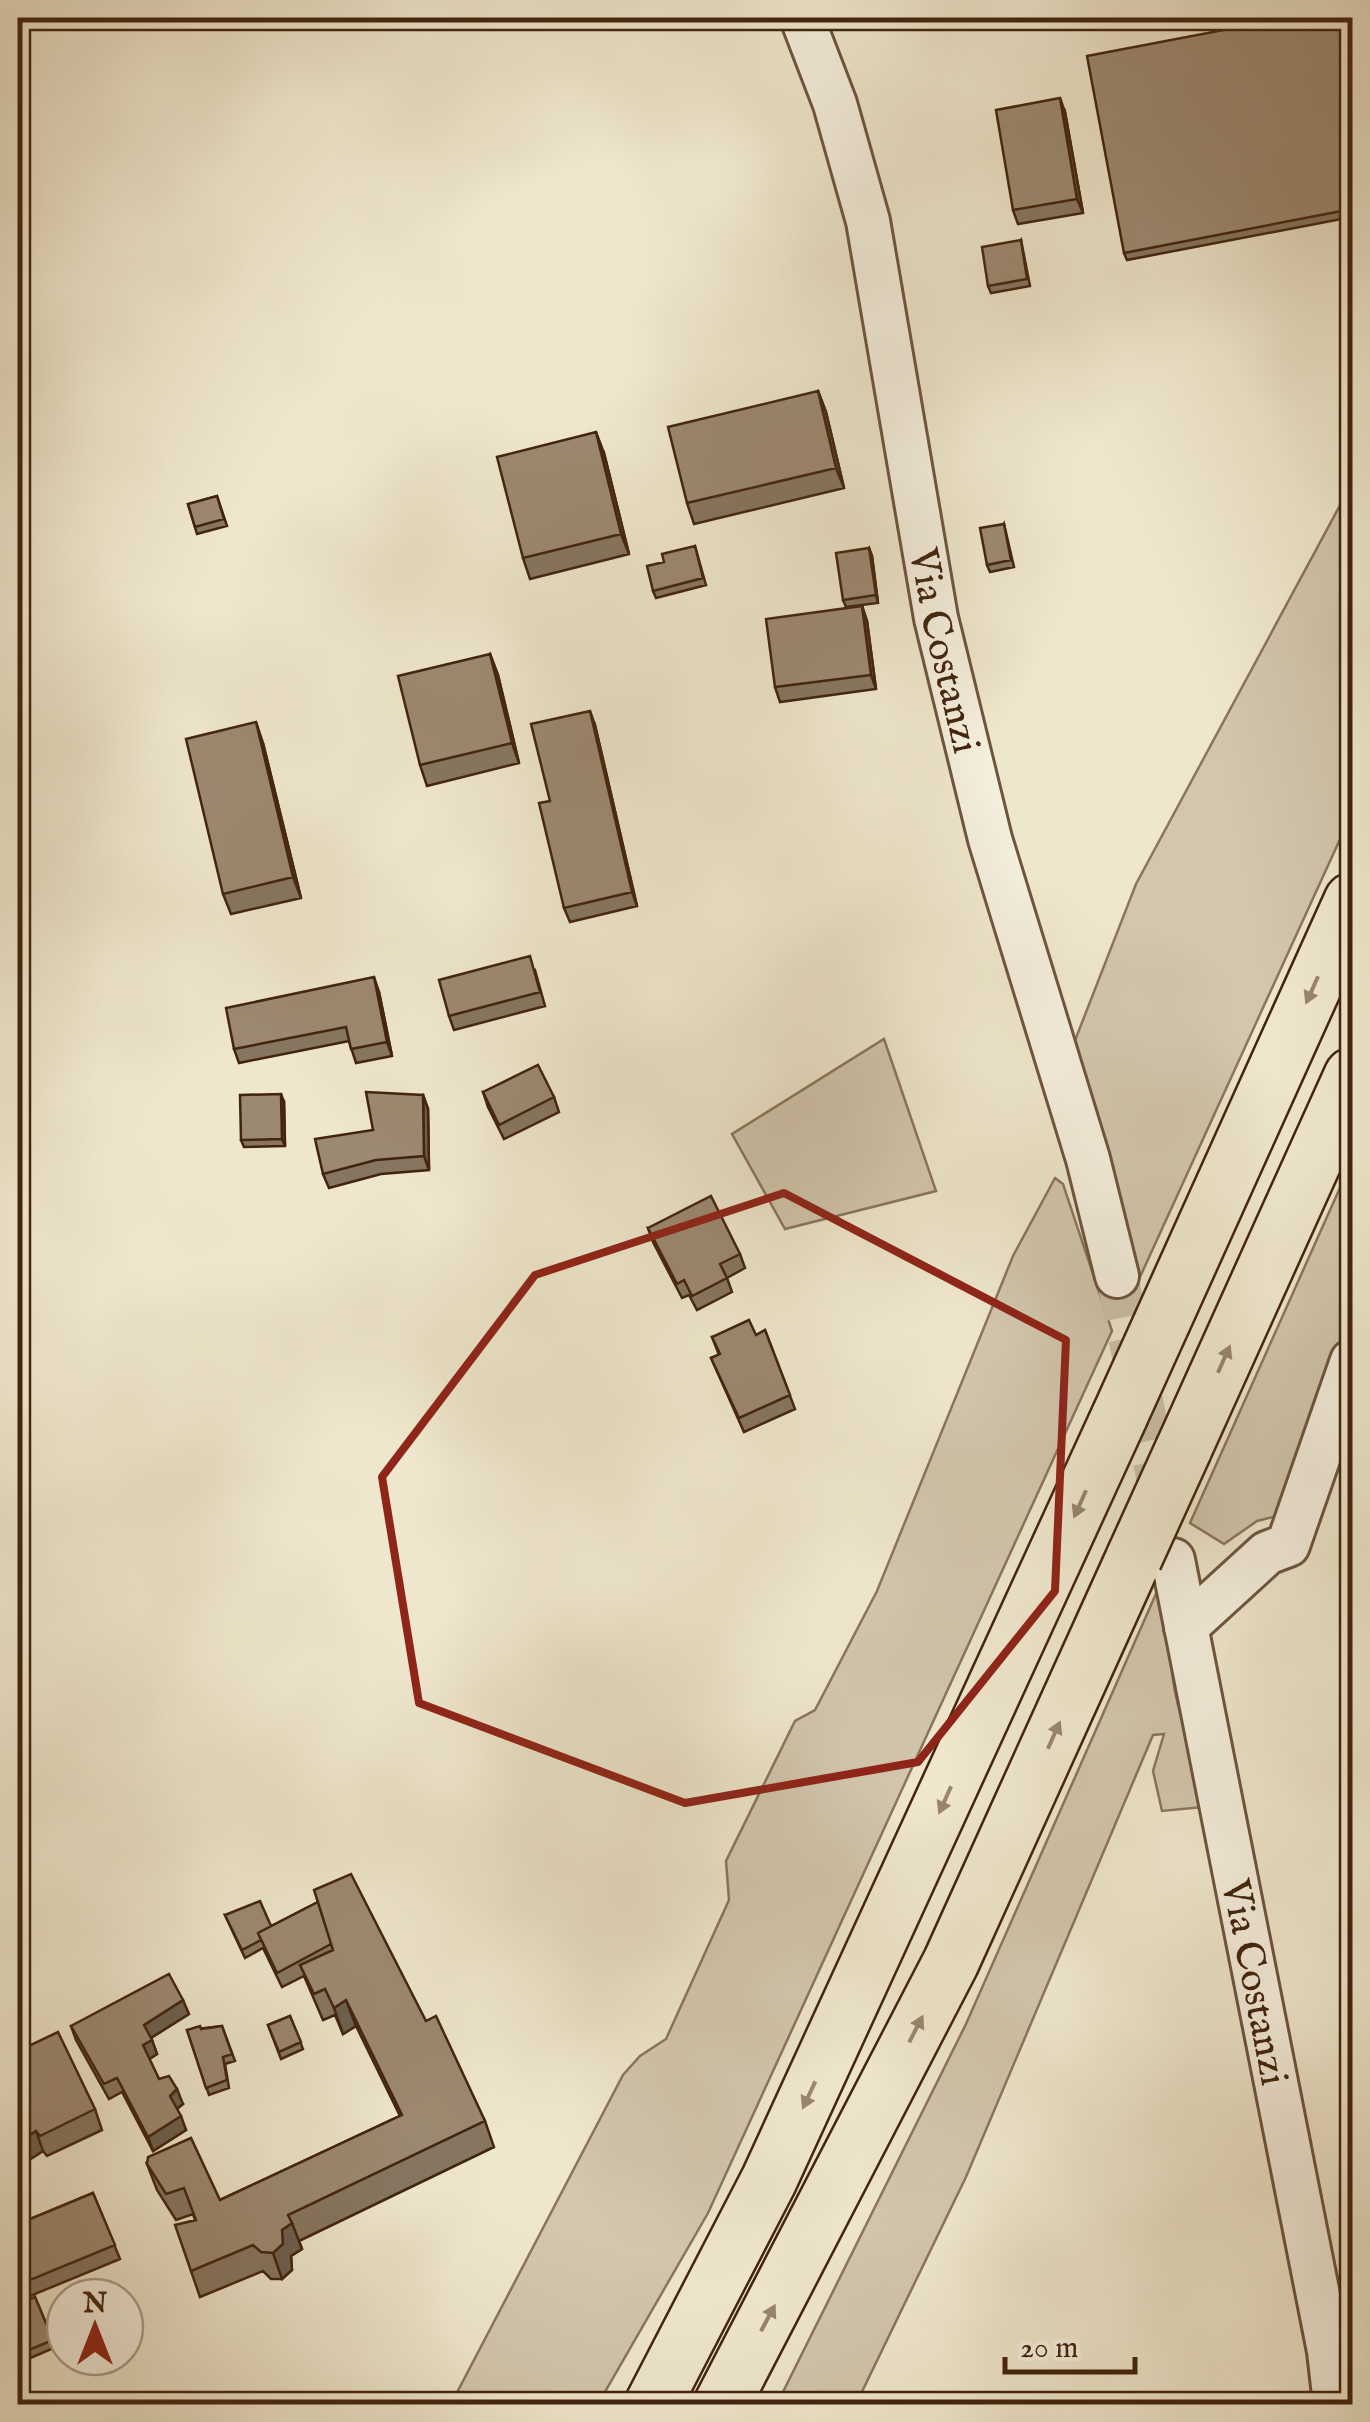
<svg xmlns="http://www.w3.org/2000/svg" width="1370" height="2422" viewBox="0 0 1370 2422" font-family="'IM FELL English',serif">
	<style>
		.grass { fill: #d2c6ad; stroke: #8a755e; stroke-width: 2.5 }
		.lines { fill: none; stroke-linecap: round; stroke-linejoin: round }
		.minor-tunnel { stroke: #ccc0a7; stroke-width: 42; stroke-dasharray: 42 21; stroke-linecap: butt }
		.minor-casing { stroke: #6d553e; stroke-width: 48 }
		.highway-casing { stroke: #42240e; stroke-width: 60 }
		.minor { stroke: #f5efde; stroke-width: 42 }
		.highway { stroke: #efe7cd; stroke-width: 55 }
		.highway-bridge-casing { stroke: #42240e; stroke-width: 60; stroke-linecap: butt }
		.highway-bridge { stroke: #efe7cd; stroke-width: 55 }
		.wall { fill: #867661; stroke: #42240e; stroke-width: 2.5 }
		.shaded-wall { fill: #6d604f; stroke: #42240e; stroke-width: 2.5 }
		.building { fill: #9c8971; stroke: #42240e; stroke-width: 2.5 }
		.oneway { fill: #98866e }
		.marked { fill: none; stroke: #8f2418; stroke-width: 8; stroke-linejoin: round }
		.labels { text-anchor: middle; stroke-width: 8; stroke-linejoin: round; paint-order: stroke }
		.street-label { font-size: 40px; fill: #42240e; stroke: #f5efde }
	</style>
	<rect width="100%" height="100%" fill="#efe7cd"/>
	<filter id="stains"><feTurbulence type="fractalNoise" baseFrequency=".002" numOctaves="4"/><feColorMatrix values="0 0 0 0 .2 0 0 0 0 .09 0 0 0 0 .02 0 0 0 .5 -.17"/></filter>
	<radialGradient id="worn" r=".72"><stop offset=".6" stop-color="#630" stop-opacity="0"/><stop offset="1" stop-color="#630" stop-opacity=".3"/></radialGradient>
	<path class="grass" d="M1352 483V813L1140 1277 1074 1043 1136 884Z
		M884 1039 936 1191 785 1229 732 1134Z
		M1352 1161V1333L1285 1514 1257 1521 1224 1544 1190 1523Z
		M1055 1178 1063 1184 1112 1331 708 2213 598 2404H451L623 2075 640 2056 666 2039 729 1900 726 1861 795 1721 815 1710 877 1591 1013 1256Z
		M1163 1578C1176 1609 1169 1646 1173 1679 1179 1723 1198 1765 1214 1806L1162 1811 1153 1771 1164 1734 1153 1735 966 2177 856 2404H777L966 2024Z"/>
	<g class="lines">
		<path class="minor-tunnel" d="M1117 1276 1163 1506"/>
		<g class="minor-casing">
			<g id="minor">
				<path id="s1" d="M802 18 835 104 868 221 936 618 990 839 1088 1159 1117 1276"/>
				<path id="s2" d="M1173 1560 1329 2351 1335 2404"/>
				<path d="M1186 1627 1267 1553 1288 1545 1352 1361"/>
			</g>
		</g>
		<g class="highway-casing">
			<path id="highway" d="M1163 1320 1352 901
				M1184 1448 1352 1076
				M653 2404 769 2180 1120 1415
				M722 2404 951 1962 1134 1558"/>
		</g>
		<use href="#minor" class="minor"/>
		<use href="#highway" class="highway"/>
		<g class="highway-bridge-casing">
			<path id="highway-bridge" d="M1120 1415 1163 1320
				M1134 1558 1184 1448"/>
		</g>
		<use href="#highway-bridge" class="highway-bridge"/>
	</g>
	<path class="wall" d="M1352 18V217L1127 260 1124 253Z
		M1065 112 1083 213 1018 224 1013 210Z
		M1021 240 1030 286 991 293 988 286Z
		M818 391 826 412 844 488 694 524 687 503Z
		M604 453 629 554 530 579 523 558Z
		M217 496 227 526 197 534 188 504Z
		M1004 524 1014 567 990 572 987 565Z
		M695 546 706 585 656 598 653 591 664 562Z
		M869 548 872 556 878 603 846 607 843 600Z
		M862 606 867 621 876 689 780 702 775 687Z
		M490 654 498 675 519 763 427 786 420 765Z
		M595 725 637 906 570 922 564 908 550 801Z
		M263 743 301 898 231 914 223 894Z
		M535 970 545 1006 454 1030 449 1016Z
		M379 992 392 1056 356 1063 349 1041 239 1063 234 1049Z
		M483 1092 554 1097 559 1112 504 1139 488 1107Z
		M423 1095 428 1109 429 1170 381 1174 329 1188 323 1174 373 1130Z
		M284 1102 285 1146 244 1147 241 1140Z
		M648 1228 740 1254 745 1268 727 1278 732 1292 697 1310 689 1295 682 1298 653 1242Z
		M18 1313 27 1334 18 1338Z
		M765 1330 795 1409 744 1432 711 1358 719 1355 712 1337 756 1335Z
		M318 1902 426 2021 485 2121 494 2147 299 2241 302 2249 291 2256 292 2270 282 2279H271L263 2271 200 2297 191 2271 195 2220 193 2214 176 2220 157 2190 147 2164 220 2200 400 2116 356 2026 343 2034 335 2015 323 2020 304 1976 282 1987 263 1948 245 1958 225 1915 271 1926Z
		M189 2014 151 2038 157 2054 149 2059 159 2079 183 2104 177 2109 186 2130 153 2151 122 2092 109 2099 76 2040 71 2026Z
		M290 2016 303 2049 281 2059 268 2025Z
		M222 2026 235 2061 225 2064 229 2088 209 2095 187 2030Z
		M18 2051 95 2109 102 2130 47 2156 43 2151 18 2167Z
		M93 2193 120 2259 18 2301V2224Z
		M35 2297 56 2347 21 2362 18 2353Z"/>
	<path class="shaded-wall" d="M1060 98 1065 112 1083 213 1077 199Z
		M818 391 826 412 844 488 836 468Z
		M596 432 604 453 629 554 621 534Z
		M869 548 872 556 878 603 876 595Z
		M862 606 867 621 876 689 871 675Z
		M490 654 498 675 519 763 512 743Z
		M590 711 595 725 637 906 632 892Z
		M256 722 263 743 301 898 293 877Z
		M374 977 379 992 392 1056 387 1042Z
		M281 1094 284 1102 285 1146 282 1139Z
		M423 1095 428 1109 429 1170 424 1156Z
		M183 2000 189 2014 149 2039 144 2025Z
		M346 2000 356 2026 343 2034 334 2008Z
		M152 2040 157 2054 148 2060 143 2045Z
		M177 2089 183 2104 175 2110 170 2096Z
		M181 2116 186 2130 153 2151 148 2137Z
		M36 2131 43 2151 18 2167V2142Z
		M292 2223 302 2249 291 2256 292 2270 282 2279 273 2253 282 2230Z"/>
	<path class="building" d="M1287 18H1352V209L1124 253 1087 56Z
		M1060 98 1077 199 1013 210 996 110Z
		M1021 240 1027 279 988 286 982 247Z
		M818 391 836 468 687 503 668 427Z
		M596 432 621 534 523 558 497 457Z
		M217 496 224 519 195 527 188 504Z
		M1004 524 1011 560 987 565 980 528Z
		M695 546 703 578 653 591 647 566 664 562 662 554Z
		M869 548 876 595 843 600 836 553Z
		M862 606 871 675 775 687 766 619Z
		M490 654 512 743 420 765 398 676Z
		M590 711 632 892 564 908 539 803 550 801 531 724Z
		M256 722 293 877 223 894 186 739Z
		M530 956 540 992 449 1016 439 980Z
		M374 977 387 1042 351 1049 346 1027 234 1049 226 1008Z
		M538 1065 554 1097 499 1125 483 1092Z
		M366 1092 423 1095 424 1156 376 1160 323 1174 315 1139 373 1130Z
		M281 1094 282 1139 241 1140 240 1095Z
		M711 1196 740 1254 720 1264 727 1278 692 1296 684 1280 677 1284 648 1228Z
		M18 1313 24 1327 18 1330Z
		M749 1320 756 1335 765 1330 790 1395 739 1418 711 1358 720 1354 712 1337Z
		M351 1874 426 2021 436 2016 485 2121 288 2215 292 2223 282 2230 283 2244 273 2253 261 2252 253 2245 191 2271 175 2225 196 2220 184 2188 166 2194 147 2164 148 2157 191 2138 220 2200 402 2115 346 2000 334 2008 325 1989 314 1994 300 1965 333 1950 314 1890Z
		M260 1901 271 1926 258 1933 261 1940 242 1950 225 1915Z
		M318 1902 331 1944 277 1973 258 1933Z
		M169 1974 183 2000 144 2025 152 2040 143 2045 159 2079 169 2076 177 2089 170 2096 181 2116 148 2137 117 2078 104 2084 71 2026Z
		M290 2016 301 2042 279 2052 268 2025Z
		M200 2026 201 2029 222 2026 232 2054 223 2057 227 2080 206 2088 187 2030Z
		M58 2032 95 2109 40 2136 36 2131 18 2142V2051Z
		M93 2193 115 2245 18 2285V2224Z
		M35 2297 53 2340 19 2354 18 2304Z"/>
	<defs><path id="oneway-solid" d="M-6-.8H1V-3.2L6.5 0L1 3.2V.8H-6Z" transform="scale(2.5)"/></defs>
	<g class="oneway">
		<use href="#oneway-solid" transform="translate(1312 990) rotate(114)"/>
		<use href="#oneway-solid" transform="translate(1224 1359) rotate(-66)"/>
		<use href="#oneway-solid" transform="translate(1080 1504) rotate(114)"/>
		<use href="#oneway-solid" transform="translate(1054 1735) rotate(-66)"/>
		<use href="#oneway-solid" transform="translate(945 1800) rotate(114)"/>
		<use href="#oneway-solid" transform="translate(916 2029) rotate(-63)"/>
		<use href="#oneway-solid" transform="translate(809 2095) rotate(115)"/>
		<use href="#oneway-solid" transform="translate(768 2318) rotate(-62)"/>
	</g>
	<path class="marked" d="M784 1193 1066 1340 1055 1591 918 1762 685 1803 419 1703 382 1477 535 1275Z"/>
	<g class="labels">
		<g class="street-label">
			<text dy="14" stroke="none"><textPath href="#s1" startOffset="650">Via Costanzi</textPath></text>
			<text dy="14" stroke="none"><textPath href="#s2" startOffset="430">Via Costanzi</textPath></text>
		</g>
	</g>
	<rect width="1370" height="2422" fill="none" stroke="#efe7cd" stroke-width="60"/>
	<rect x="20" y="20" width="1330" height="2382" fill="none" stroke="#42240e" stroke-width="5"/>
	<rect x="30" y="30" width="1310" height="2362" fill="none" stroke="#42240e" stroke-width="2.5"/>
	<g transform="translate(95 2327)"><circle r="48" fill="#f5efde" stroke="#ad9e8b" stroke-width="2.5"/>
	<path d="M0-8L18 38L0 25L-18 38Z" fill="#8f2418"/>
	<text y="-15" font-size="28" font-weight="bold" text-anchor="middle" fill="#42240e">N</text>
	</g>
	<path d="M1005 2357v15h130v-15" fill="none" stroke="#42240e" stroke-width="5"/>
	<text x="1020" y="2357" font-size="30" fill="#42240e" stroke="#f5efde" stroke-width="8" paint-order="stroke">20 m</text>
	<rect width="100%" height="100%" filter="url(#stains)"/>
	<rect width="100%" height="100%" fill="url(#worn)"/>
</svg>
